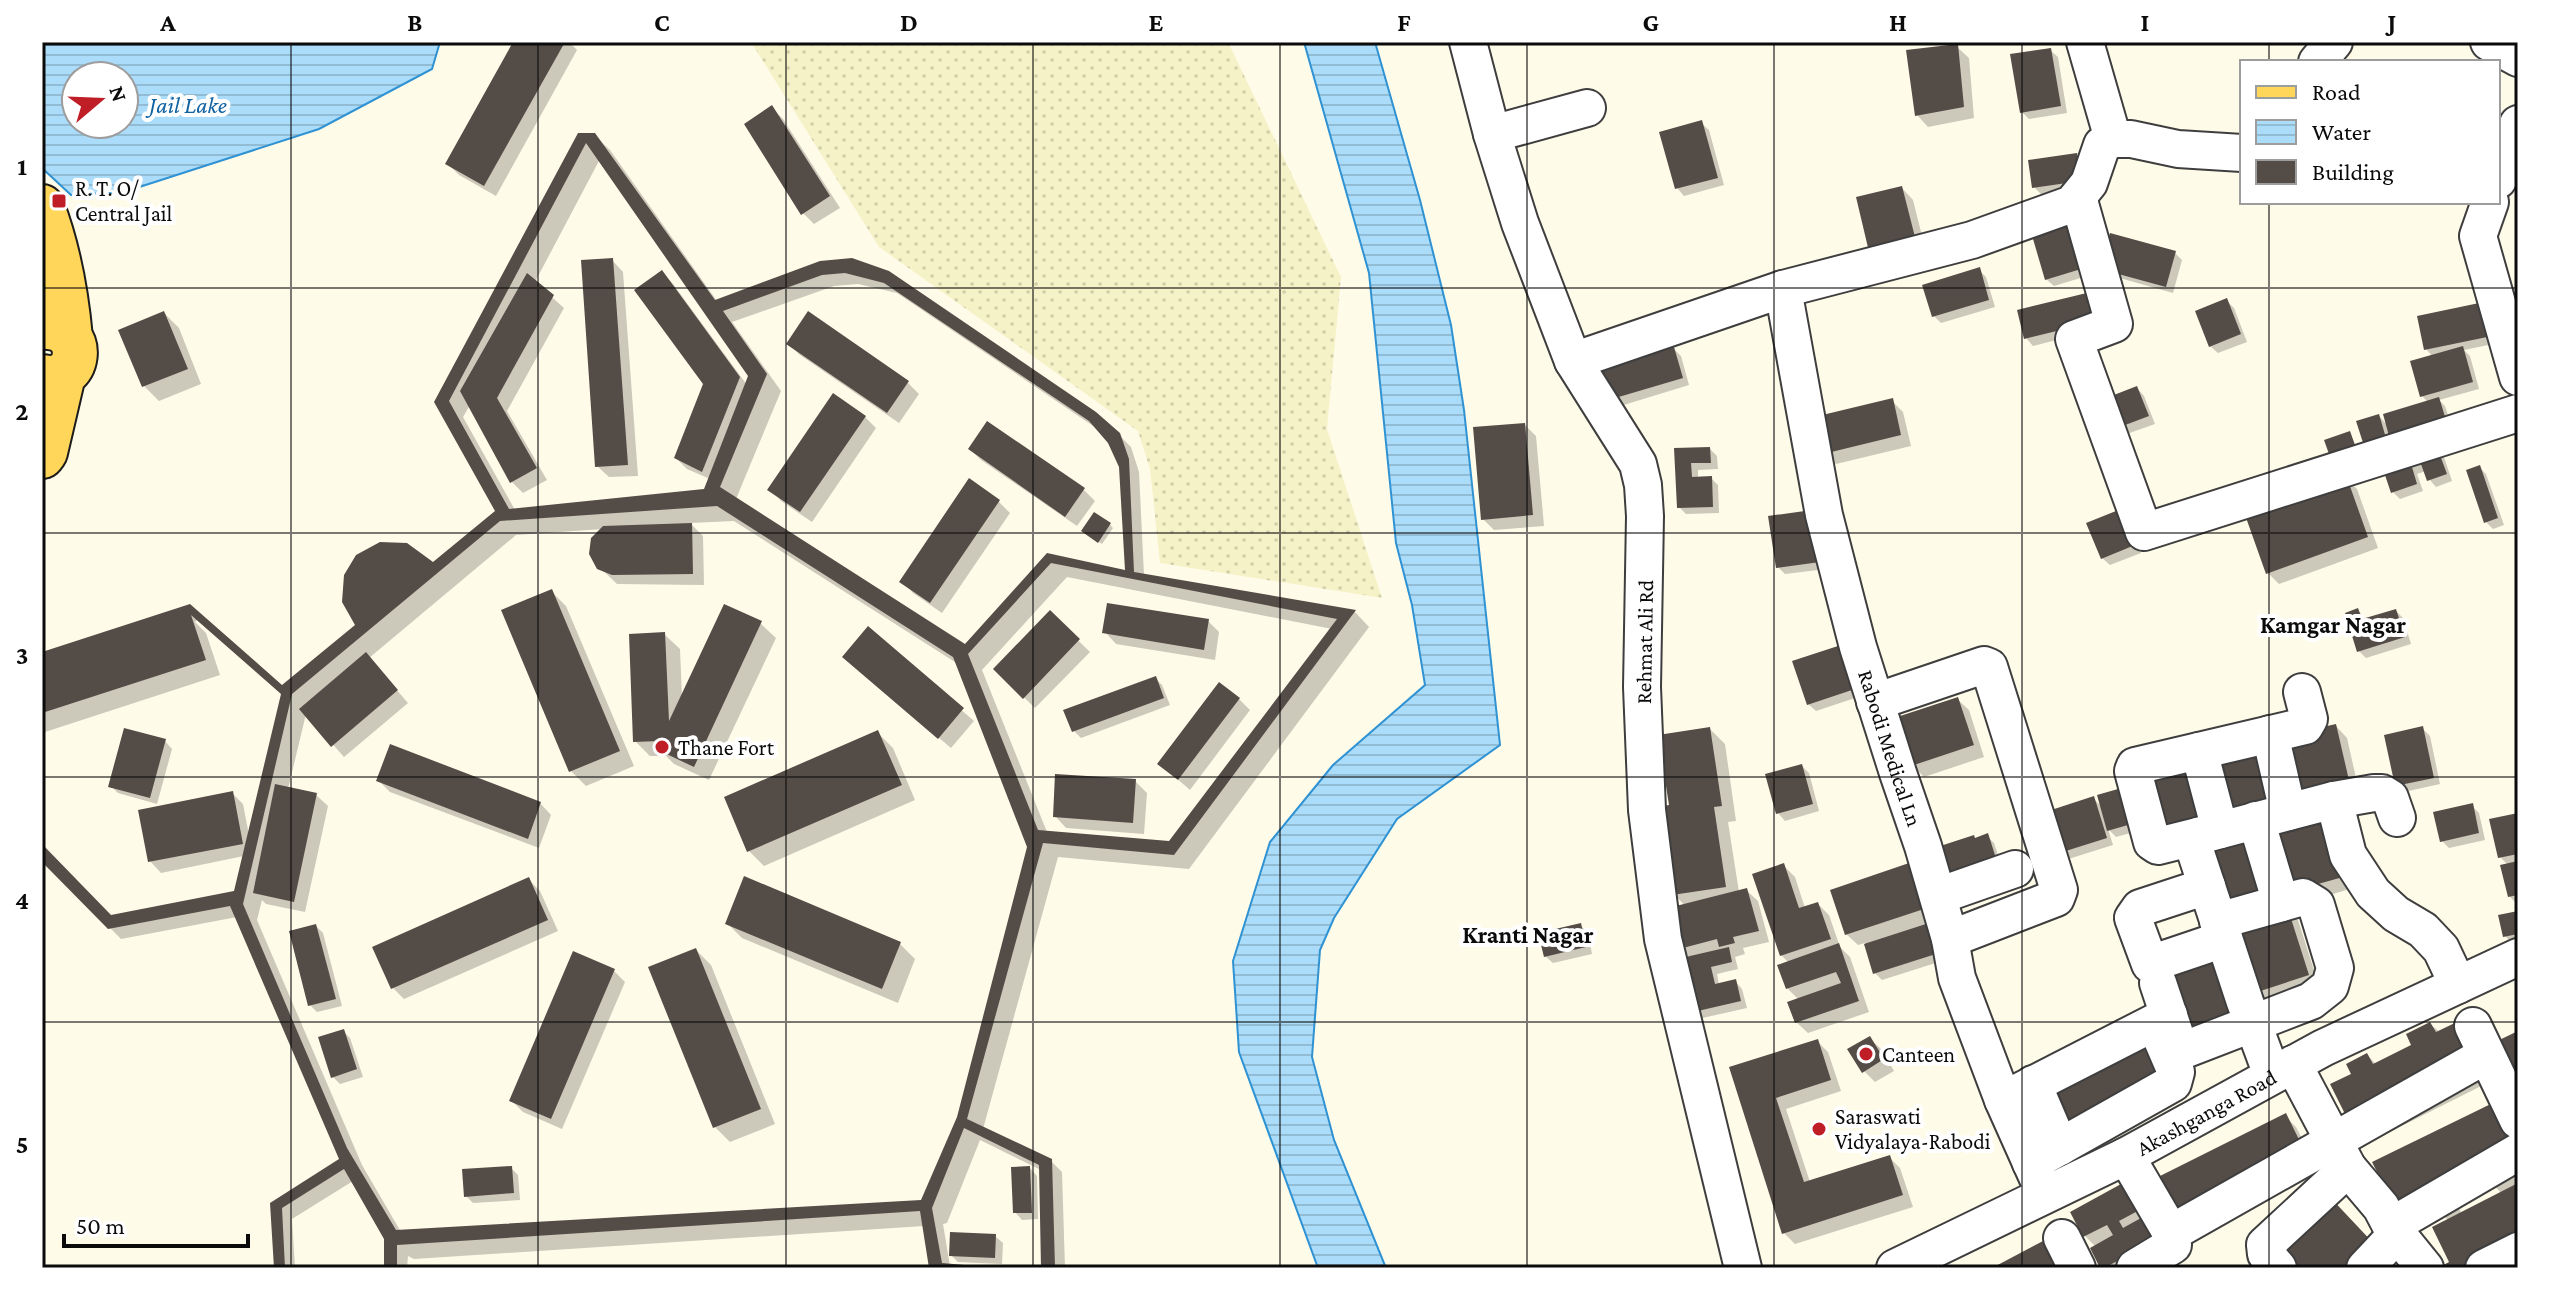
<svg xmlns="http://www.w3.org/2000/svg" width="2560" height="1310" viewBox="0 0 2560 1310" font-family="'Crimson Pro',serif">
	<style>
		.farmland { fill: url(#farmland-dots) }
		.water { fill: url(#water-rules); stroke: #2f92d3; stroke-width: 2; fill-rule: evenodd }
		.shadow { fill: #0003; fill-rule: evenodd }
		.building { fill: #544c47; fill-rule: evenodd }
		.lines { fill: none; stroke-linecap: round; stroke-linejoin: round }
		.minor-casing { stroke: #3e3e3e; stroke-width: 40 }
		.major-casing { stroke: #1c1c1c; stroke-width: 48 }
		.minor { stroke: #fff; stroke-width: 36 }
		.major { stroke: #ffd659; stroke-width: 44 }
		.grid { fill: none; stroke: #0b0b0b; stroke-width: 2; stroke-opacity: 0.55 }
		.poi-dot { fill: #c01e26; stroke: #fff; stroke-width: 3 }
		.labels { text-anchor: middle; stroke-width: 8; stroke-linejoin: round; paint-order: stroke }
		.poi-label { font-size: 22px; fill: #0b0b0b; stroke: #fff; text-anchor: start }
		.street-label { font-size: 22px; fill: #0b0b0b; stroke: #fff }
		.water-label { font-size: 24px; font-style: italic; fill: #1062a1; stroke: #fff }
		.neighbourhood-label { font-size: 24px; font-weight: bold; fill: #0b0b0b; stroke: #fff }
		.neatline { fill: none; stroke: #0b0b0b; stroke-width: 3 }
		.grid-label { font-size: 26px; text-anchor: middle; font-weight: bold; fill: #0b0b0b }
	</style>
	<defs>
		<pattern id="farmland-dots" width="8" height="8" patternUnits="userSpaceOnUse" patternTransform="scale(2)"><rect width="8" height="8" fill="#f6f2c8"/><path d="M2 2h.1M6 6h.1" fill="none" stroke="#d2ceaa" stroke-width="1.8" stroke-linecap="round"/></pattern>
		<pattern id="water-rules" width="6" height="5" patternUnits="userSpaceOnUse" patternTransform="scale(2)"><rect width="6" height="5" fill="#abdcf9"/><path d="M0 2.5h6" fill="none" stroke="#92bbd4"/></pattern>
	</defs>
	<rect width="100%" height="100%" fill="#fffbe9"/>
	<path class="farmland" d="M751 42H1228L1341 277 1327 429 1382 598 1160 563 1150 469 1138 431 879 247Z"/>
	<path class="water" d="M42 42H440L432 69 319 129 124 192 71 195 42 168ZM76 76H124V124H76Z
		M1304 42H1375L1420 200 1451 325 1464 410 1500 745 1397 819 1334 918 1320 950 1312 1057 1334 1140 1386 1268H1318L1239 1052 1233 961 1270 842 1333 765 1425 685 1412 605 1396 543 1369 273Z"/>
	<path class="shadow" d="M516 42H569L577 50 496 196 459 175 448 164Z
		M1957 47 1969 58 1974 118 1928 127 1917 115Z
		M2050 50 2058 57 2067 113 2029 119 2022 112Z
		M772 108 783 119 840 208 814 224 803 213Z
		M1701 123 1709 130 1724 185 1684 196 1677 188Z
		M579 135H594L610 150 717 301 852 260 1119 435 1131 447 1139 472 1144 575 1355 612 1369 627 1189 869 1058 857 983 1129 1051 1161 1062 1172 1065 1268H1043L1041 1170 980 1140 947 1223 943 1224 950 1266 978 1268H931L924 1226 414 1259 408 1256 407 1268H386V1238L353 1181 292 1219 295 1268H276L272 1204 341 1160 237 917 121 939 42 859V846L111 917 235 893 244 856 161 873 150 861 232 793 243 804 249 835 282 694 197 620 195 622 206 633 220 675 42 733V654L190 606 282 688 497 511 436 402ZM600 159 750 376 747 385 673 284 662 272 705 384 676 458 687 469 710 479 705 490 515 510 463 417 470 405 512 482 523 493 547 480 507 411 564 308 535 282ZM858 284 897 293 1099 430 1110 442 1121 466 1127 572 1048 555 965 647 736 499 781 391 732 322 834 286ZM734 521 958 664 1029 847 959 1118 922 1202 401 1232 362 1165 257 920 262 900 266 904 305 912 328 806 316 795 288 789 306 714 344 757 408 703 369 658 516 535 603 529 593 561 617 584 704 585 703 536 690 523ZM1067 577 1332 629 1170 843 1047 832 982 670Z
		M2076 156 2084 163 2087 188 2041 194 2034 187Z
		M1902 188 1913 200 1927 256 1883 266Z
		M2067 224 2087 276 2054 286 2046 279Z
		M2175 253 2182 260 2173 293 2109 275Z
		M612 260 623 272 638 476 609 477 597 466Z
		M1979 270 1986 277 1995 307 1941 323 1934 316Z
		M2227 301 2234 308 2247 342 2218 353 2210 346Z
		M2484 304 2498 343 2464 350 2470 356 2479 389 2439 400 2445 406 2455 437 2369 449 2379 416 2388 426 2428 402 2422 396 2433 357 2426 349Z
		M2019 312 2112 326 2033 346 2026 338Z
		M164 313 179 328 201 384 159 401 144 386Z
		M789 344 908 383 919 394 899 423 800 355Z
		M1674 349 1681 356 1689 385 1614 408 1606 400Z
		M2137 388 2144 396 2155 424 2121 436 2104 401Z
		M1892 401 1903 412 1911 446 1836 464 1825 453Z
		M865 417 876 428 812 522 781 501 770 489Z
		M1525 425 1536 436 1544 526 1494 530 1483 519Z
		M970 449 1084 490 1095 501 1077 526 981 460Z
		M1710 449 1717 456 1718 469 1698 470V478H1711L1718 485 1719 513 1686 514 1679 507 1676 450Z
		M2437 449 2444 457 2452 481 2436 487 2429 479 2426 471 2417 474 2423 491 2400 499 2393 492 2385 468Z
		M2479 467 2486 474 2504 525 2493 529 2486 522Z
		M2345 478 2357 489 2378 548 2279 584 2268 573Z
		M970 481 999 502 1010 513 942 613 913 593 902 581Z
		M1771 518 1826 569 1785 574 1778 567Z
		M2127 519 2141 553 2110 565 2102 558Z
		M1110 525 1113 528 1102 544 1087 534Z
		M551 591 566 606 634 766 586 786 571 771Z
		M2358 610 2366 620 2396 611 2403 618 2411 644 2366 658 2359 651Z
		M1050 613 1090 652 1035 708 995 669Z
		M1208 621 1219 632 1215 660 1116 644 1105 632Z
		M760 623 776 638 709 780 674 764 666 756H650L635 741 664 634 680 649 682 698Z
		M868 629 974 721 951 748 856 668Z
		M1848 654 1861 696 1816 711 1808 704Z
		M1155 678 1162 685 1170 705 1081 738 1074 731Z
		M1239 699 1250 710 1190 790 1160 764Z
		M1957 699 1969 710 1984 757 1924 777 1912 765Z
		M2336 726 2347 738 2361 800 2321 809 2353 888 2286 908 2298 920 2319 986 2261 1005 2250 993Z
		M2422 728 2430 736 2440 784 2404 792 2397 785Z
		M1710 729 1725 744 1736 821 1728 822 1739 892 1746 890 1758 901 1769 942 1743 948 1745 954 1735 957 1738 969 1717 974 1719 985 1735 981 1742 989 1747 1008 1698 1019 1690 958 1680 948 1685 906 1674 894 1671 807Z
		M878 733 893 748 915 800 764 866 749 851Z
		M165 741 172 749 157 804 118 793 111 786Z
		M1802 766 1809 773 1819 811 1785 821 1778 813Z
		M378 780 540 803 551 815 539 848 390 792Z
		M1135 781 1147 793 1144 834 1066 828 1055 816Z
		M2093 798 2102 807 2141 830 2116 837 2108 829 2113 845 2062 861 2054 854Z
		M2472 806 2479 813 2485 840 2449 848 2442 841Z
		M2518 815V903L2517 904 2509 896 2508 865 2500 857Z
		M1987 836 1994 843 2006 879 1976 839Z
		M1783 865 1795 877 1805 908 1818 904 1829 915 1840 947 1850 957 1869 1012 1808 1033 1796 1022 1799 1000 1787 988 1789 963 1781 955Z
		M1912 865 1937 919 1926 922 1936 932 1945 960 1882 980 1875 973 1865 943 1858 945 1846 934Z
		M745 879 900 944 915 959 898 1003 742 938 727 923Z
		M529 880 540 891 558 931 404 999 393 988Z
		M2518 913V942L2512 943 2505 936Z
		M316 926 323 933 342 1006 317 1012 310 1005Z
		M1581 926 1588 933 1592 954 1553 963 1545 956Z
		M696 950 711 965 775 1124 730 1142 715 1127 651 968Z
		M614 971 625 982 562 1129 523 1112 511 1100Z
		M2430 1024 2497 1078 2372 1141 2350 1119 2353 1074 2367 1055 2376 1064 2414 1045Z
		M343 1031 350 1038 363 1077 340 1084 333 1077Z
		M1869 1038 1881 1049 1894 1071 1875 1082 1864 1071Z
		M1817 1041 1828 1052 1841 1091 1786 1109 1810 1182 1889 1157 1900 1168 1913 1207 1795 1244 1784 1233 1731 1068Z
		M2285 1116 2296 1127 2315 1163 2186 1228Z
		M2518 1119V1175L2516 1176 2518 1181V1260L2443 1268 2452 1263 2449 1221 2441 1213ZM2495 1186 2502 1194 2462 1214 2457 1205Z
		M511 1168 518 1175 520 1200 473 1203 466 1196Z
		M1030 1168 1037 1176 1038 1219 1022 1220 1015 1212Z
		M2132 1181 2161 1227 2136 1268H2103L2096 1247 2085 1236 2072 1213Z
		M995 1236 1003 1243 1002 1264 958 1262 951 1255Z"/>
	<path class="building" d="M513 42H565L484 186 445 164Z
		M1958 44 1964 107 1915 116 1906 50Z
		M2051 48 2061 106 2020 113 2010 54Z
		M772 105 830 196 801 215 744 124Z
		M1702 120 1718 178 1675 189 1659 132Z
		M578 133H595L715 300 820 261 852 258 889 271 1096 412 1120 433 1129 459 1134 572 1356 610 1174 855 1043 843 967 1119 1052 1159 1055 1268H1041L1039 1165 964 1128 932 1208 942 1263 976 1266 975 1268H929L920 1211 397 1245V1268H384V1239L344 1169 282 1208 285 1268H274L270 1203 339 1159 230 906 108 929 42 862V844L111 915 234 891 281 694 191 615 206 660 42 713V652L190 604 282 685 355 625 342 602 344 575 356 555 380 542 407 543 433 562 495 511 434 402ZM586 143 748 376 704 489 509 509 449 401ZM845 273 884 283 1089 421 1108 443 1119 467 1125 570 1047 553 965 644 720 487 767 374 723 311 822 275ZM717 506 953 657 1027 847 957 1117 921 1200 396 1230 347 1148 243 904 292 694 500 521ZM1051 563 1337 619 1169 841 1038 830 968 654Z
		M2077 153 2081 181 2032 188 2028 160Z
		M1902 186 1917 245 1870 256 1856 197Z
		M2067 222 2081 269 2045 280 2031 232Z
		M2110 233 2176 251 2166 287 2100 269Z
		M613 258 628 465 595 467 581 260Z
		M1980 267 1989 300 1932 317 1922 285Z
		M662 270 740 377 702 472 674 458 703 384 634 290Z
		M527 273 554 295 497 398 537 468 510 483 460 391Z
		M2099 290 2106 319 2024 339 2017 310Z
		M2227 298 2241 334 2209 347 2195 311Z
		M2484 302 2492 336 2424 350 2417 316Z
		M164 311 188 369 142 387 118 330Z
		M808 311 909 381 887 413 786 344Z
		M2463 346 2473 382 2420 397 2410 361Z
		M1674 347 1683 378 1605 401 1596 370Z
		M2137 386 2149 416 2112 430 2101 400Z
		M833 393 866 416 800 512 767 490Z
		M2439 397 2449 430 2392 447 2383 414Z
		M1893 398 1901 435 1823 454 1814 417Z
		M2379 414 2388 445 2366 452 2356 421Z
		M987 421 1085 488 1065 517 968 449Z
		M1525 423 1533 515 1481 520 1473 427Z
		M2350 431 2360 459 2334 468 2324 440Z
		M1710 447 1711 463H1691L1692 477 1712 476 1713 507 1677 508 1674 448Z
		M2437 447 2447 474 2427 481 2421 464 2412 467 2417 484 2391 493 2382 466Z
		M2480 465 2498 518 2484 523 2466 470Z
		M2346 475 2368 537 2266 574 2244 512Z
		M969 478 1000 500 930 603 899 582Z
		M2121 509 2135 545 2101 559 2086 523Z
		M1812 510 1820 562 1776 568 1768 516Z
		M1094 512 1111 523 1098 543 1081 531Z
		M692 523 693 574 612 575 597 569 589 554 591 538 603 526Z
		M552 589 620 751 569 772 501 610Z
		M1107 603 1209 619 1204 650 1102 633Z
		M724 604 762 621 694 767 656 749 660 741 633 742 629 634 665 632 669 721Z
		M2358 608 2362 619 2396 609 2405 637 2357 652 2345 613Z
		M1050 610 1080 639 1023 699 993 669Z
		M868 626 964 708 938 739 842 657Z
		M1841 645 1855 689 1807 705 1792 661Z
		M366 652 398 690 331 747 299 709Z
		M1156 676 1164 698 1072 732 1063 710Z
		M1219 682 1240 698 1178 780 1157 764Z
		M1958 697 1974 745 1911 766 1894 718Z
		M2336 724 2351 789 2290 803 2274 738Z
		M2423 726 2434 778 2395 786 2384 735Z
		M1710 727 1722 806 1714 807 1726 887 1672 895 1659 807 1669 805 1658 735Z
		M124 728 166 739 150 798 108 787Z
		M878 730 902 785 747 852 724 797Z
		M2265 739 2280 801 2224 821 2206 753Z
		M390 744 541 802 528 839 376 781Z
		M2194 760 2213 826 2157 842 2137 773Z
		M1802 764 1813 804 1776 814 1765 774Z
		M1055 774 1136 779 1133 823 1053 817Z
		M275 784 317 793 294 902 253 893Z
		M2125 787 2135 823 2107 831 2097 795Z
		M233 791 243 844 148 862 138 810Z
		M2094 796 2107 838 2053 855 2039 814Z
		M2473 803 2479 833 2440 842 2433 812Z
		M2322 807 2343 877 2282 894 2260 826Z
		M2518 813V854L2498 858 2489 819Z
		M2256 832 2277 899 2220 917 2199 850Z
		M1988 833 2000 871 1942 890 1928 850 1974 835 1975 838Z
		M2518 861V895L2508 897 2500 865Z
		M1912 862 1927 908 1845 935 1830 890Z
		M1784 863 1799 908 1818 902 1831 939 1780 956 1752 874Z
		M744 876 901 942 882 989 725 924Z
		M529 877 548 920 391 989 372 947Z
		M1747 888 1759 931 1733 937 1735 943 1719 947 1717 939 1679 949 1668 908Z
		M2287 906 2309 975 2248 995 2226 926Z
		M2518 911V934L2503 937 2498 915Z
		M1581 923 1586 947 1544 957 1538 933Z
		M1929 923 1939 953 1873 974 1864 944Z
		M316 924 336 999 308 1006 289 931Z
		M1839 943 1859 1001 1795 1023 1787 1002 1841 983 1836 972 1786 989 1777 965Z
		M2221 946 2245 1024 2184 1043 2160 965Z
		M1729 947 1732 962 1711 967 1715 984 1736 979 1741 1001 1689 1013 1677 959Z
		M696 948 761 1109 713 1128 648 967Z
		M573 951 615 969 551 1119 509 1101Z
		M2459 1021 2477 1056 2348 1120 2330 1084 2351 1074 2346 1064 2367 1053 2373 1064 2411 1045 2406 1034 2430 1022 2436 1032Z
		M344 1029 357 1069 331 1078 318 1037Z
		M2518 1031V1097L2491 1044Z
		M1870 1036 1884 1059 1862 1073 1847 1049Z
		M1818 1039 1831 1080 1776 1098 1804 1182 1890 1155 1903 1195 1782 1234 1729 1067Z
		M2151 1039 2171 1078 2056 1135 2040 1100Z
		M2501 1099 2518 1142 2393 1204 2372 1162Z
		M2286 1113 2305 1152 2174 1218 2154 1179Z
		M512 1166 514 1193 464 1197 462 1169Z
		M1030 1166 1032 1213H1013L1011 1167Z
		M2132 1178 2147 1206 2119 1221 2123 1228 2150 1213 2163 1237 2104 1268H2100L2090 1248 2113 1235 2107 1225 2083 1237 2070 1212Z
		M2518 1183V1243L2469 1268H2438L2449 1262 2432 1227Z
		M2328 1195 2376 1246 2353 1268H2290L2272 1248Z
		M950 1232 996 1234 995 1258 949 1256Z
		M2045 1240 2060 1268H1992Z"/>
	<g class="lines">
		<g class="minor-casing">
			<g id="minor">
				<path d="M1468 42 1492 134 1520 223 1573 361 1638 464 1643 485 1645 516 1642 687 1647 810 1663 939 1743 1268"/>
				<path d="M2085 42 2113 139"/>
				<path d="M2489 42 2518 58"/>
				<path d="M2317 62 2334 42"/>
				<path d="M1492 134 1587 108"/>
				<path d="M2498 180 2518 124"/>
				<path d="M2078 197 2114 324 2074 339 2144 532 2518 413"/>
				<path d="M2490 202 2478 236 2518 377"/>
				<path id="s1" d="M1783 289 1824 515 1858 647 1898 773 1923 846 1950 939 1957 978 2003 1100 2045 1194"/>
				<path d="M1573 361 1783 289 1972 240 2072 204 2089 183 2102 145 2113 139H2131L2178 149 2242 153"/>
				<path d="M1875 702 1984 665 1989 667 2059 890 2056 898 1950 939"/>
				<path d="M2270 734 2288 812"/>
				<path d="M2199 751 2220 830"/>
				<path d="M2334 800 2348 855 2373 893 2396 914 2423 930 2441 949 2458 985"/>
				<path d="M2256 820 2281 903"/>
				<path d="M2198 836 2158 846 2152 842 2133 771 2135 766 2305 726 2309 719 2302 692"/>
				<path d="M2207 886 2140 908 2133 918 2150 964 2224 939"/>
				<path d="M1938 896 2015 869"/>
				<path d="M2158 983 2179 1046 2184 1050 2311 1001 2330 986 2335 968 2316 905 2303 897 2218 921"/>
				<path d="M2473 1026 2518 1120"/>
				<path d="M2293 1064 2348 1168 2381 1207 2391 1226 2518 1152"/>
				<path d="M2272 1075 2245 1002 2193 844 2198 836 2334 800 2374 793H2382L2390 798 2397 818"/>
				<path d="M2033 1084 2060 1147"/>
				<path d="M2003 1100 2169 1015"/>
				<path d="M2126 1156 2171 1233"/>
				<path d="M2031 1163 2173 1083 2176 1072 2157 1028"/>
				<path d="M2391 1226 2425 1268"/>
				<path d="M2062 1238 2077 1268"/>
				<path id="s2" d="M1895 1268 2126 1156 2323 1048 2518 957"/>
				<path d="M2135 1268 2173 1245 2171 1233 2486 1055"/>
				<path d="M2278 1268 2266 1254 2265 1245 2348 1168"/>
				<path d="M2365 1268 2396 1235"/>
				<path d="M2484 1268 2518 1251"/>
			</g>
		</g>
		<g class="major-casing">
			<path id="major" d="M42 207C58 249 66 293 70 338
				M42 377C81 386 88 329 48 327
				M42 456 45 452 63 375"/>
		</g>
		<use href="#minor" class="minor"/>
		<use href="#major" class="major"/>
	</g>
	<path class="grid" d="M291 42V1268M538 42V1268M786 42V1268M1033 42V1268M1280 42V1268M1527 42V1268M1774 42V1268M2022 42V1268M2269 42V62M2269 202V1268M42 288H2518M42 533H2518M42 777H2518M42 1022H2518"/>
	<g class="poi-dot">
		<rect x="51" y="193" width="16" height="16" rx="4"/>
		<circle cx="662" cy="747" r="8"/>
		<circle cx="1866" cy="1054" r="8"/>
		<circle cx="1819" cy="1129" r="8"/>
	</g>
	<g class="labels">
		<g class="poi-label">
			<text x="75" y="196">R. T. O/<tspan x="75" dy="25">Central Jail</tspan></text>
			<text x="678" y="755">Thane Fort</text>
			<text x="1882" y="1062">Canteen</text>
			<text x="1835" y="1124">Saraswati<tspan x="1835" dy="25">Vidyalaya-Rabodi</tspan></text>
		</g>
		<g class="street-label">
			<text transform="translate(1644 642) rotate(-89)" y="8">Rehmat Ali Rd</text>
			<text dy="8" stroke="none"><textPath href="#s1" startOffset="472">Rabodi Medical Ln</textPath></text>
			<text dy="8" stroke="none"><textPath href="#s2" startOffset="348">Akashganga Road</textPath></text>
		</g>
		<g class="water-label">
			<text x="188" y="113">Jail Lake</text>
		</g>
		<g class="neighbourhood-label">
			<text x="2333" y="633">Kamgar Nagar</text>
			<text x="1528" y="943">Kranti Nagar</text>
		</g>
	</g>
	<rect width="2560" height="1310" fill="none" stroke="#ffffff" stroke-width="88"/>
	<rect x="2240" y="60" width="260" height="144" fill="#ffffff" stroke="#9d9d9d" stroke-width="2"/>
	<rect x="2256" y="86" width="40" height="12" fill="#ffd659" stroke="#9d9d9d" stroke-width="2"/>
	<text x="2312" y="100" font-size="24" fill="#0b0b0b">Road</text>
	<rect x="2256" y="120" width="40" height="24" fill="url(#water-rules)" stroke="#9d9d9d" stroke-width="2"/>
	<text x="2312" y="140" font-size="24" fill="#0b0b0b">Water</text>
	<rect x="2256" y="160" width="40" height="24" fill="#544c47" stroke="#9d9d9d" stroke-width="2"/>
	<text x="2312" y="180" font-size="24" fill="#0b0b0b">Building</text>
	<g transform="translate(100 100) rotate(71)"><circle r="38" fill="#ffffff" stroke="#9d9d9d" stroke-width="2"/>
	<path d="M0-6L14 30L0 20L-14 30Z" fill="#c01e26"/>
	<text y="-12" font-size="22" font-weight="bold" text-anchor="middle" fill="#0b0b0b">N</text>
	</g>
	<path d="M64 1234v12h184v-12" fill="none" stroke="#0b0b0b" stroke-width="4"/>
	<text x="76" y="1234" font-size="24" fill="#0b0b0b" stroke="#ffffff" stroke-width="6" paint-order="stroke">50 m</text>
	<rect x="44" y="44" width="2472" height="1222" class="neatline"/>
	<g class="grid-label">
		<text x="168" y="31">A</text>
		<text x="415" y="31">B</text>
		<text x="662" y="31">C</text>
		<text x="909" y="31">D</text>
		<text x="1156" y="31">E</text>
		<text x="1404" y="31">F</text>
		<text x="1651" y="31">G</text>
		<text x="1898" y="31">H</text>
		<text x="2145" y="31">I</text>
		<text x="2392" y="31">J</text>
		<text x="22" y="175">1</text>
		<text x="22" y="420">2</text>
		<text x="22" y="664">3</text>
		<text x="22" y="909">4</text>
		<text x="22" y="1153">5</text>
	</g>
</svg>
